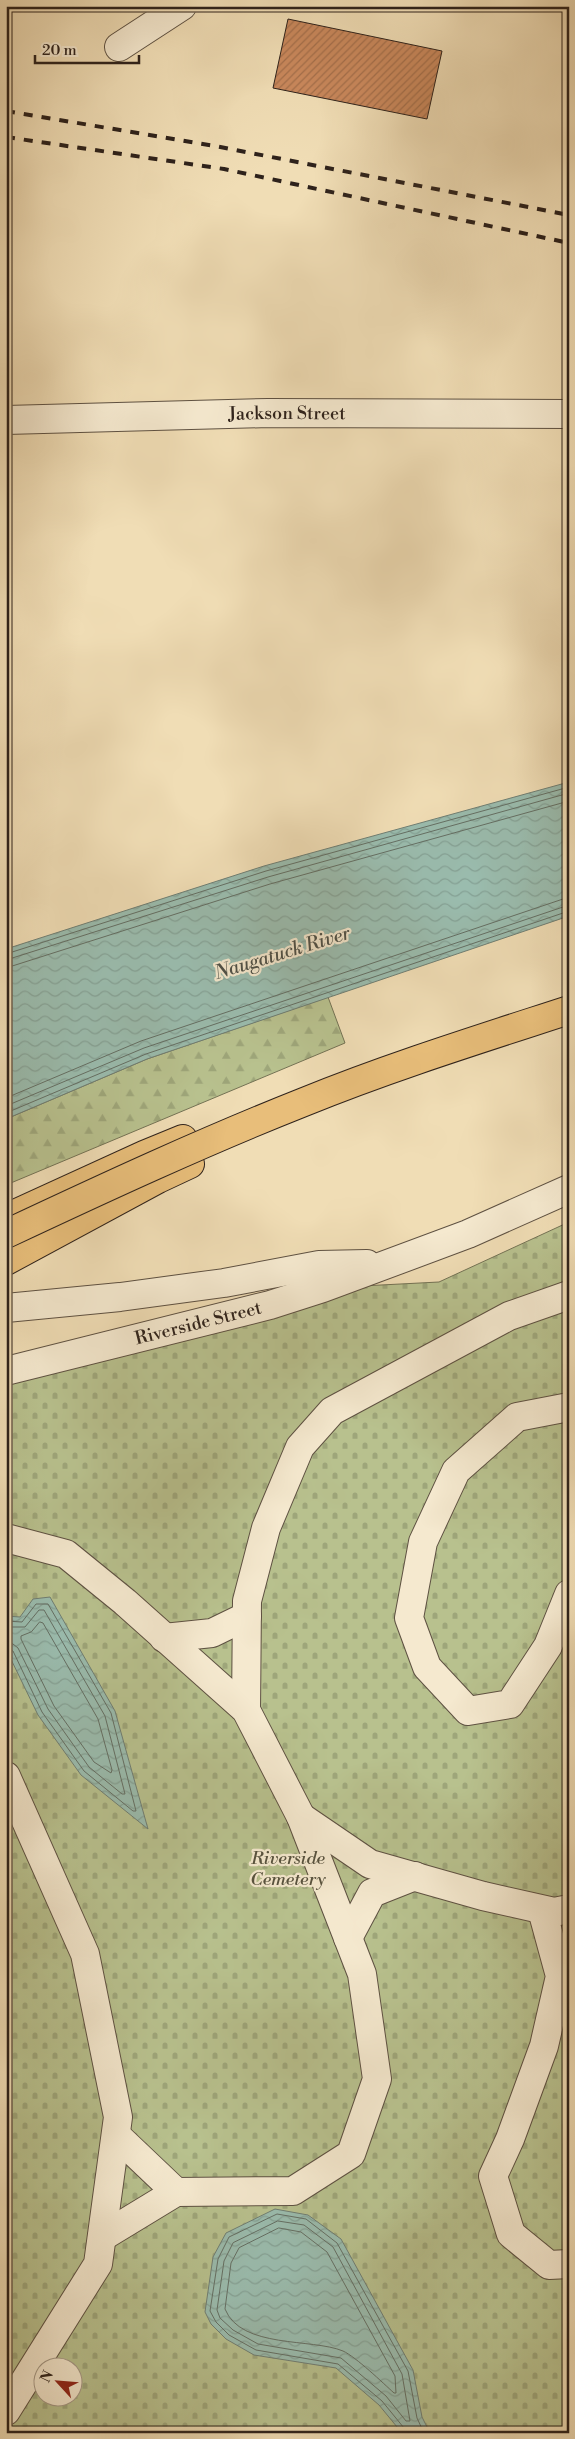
<svg xmlns="http://www.w3.org/2000/svg" width="575" height="2439" viewBox="0 0 575 2439" font-family="'Libre Bodoni',serif">
	<style>
		.forest { fill: url(#forest-firs); stroke: #737254 }
		.cemetery { fill: url(#cemetery-stones); stroke: #737254; fill-rule: evenodd }
		.water { fill: url(#water-waves); stroke: #6f7e73 }
		.lines { fill: none; stroke-linecap: round; stroke-linejoin: round }
		.shore { stroke: #646f64; stroke-width: 1 }
		.building { fill: url(#building-hatch); stroke: #2e221b }
		.minor-casing { stroke: #5e5142; stroke-width: 30 }
		.highway-casing { stroke: #2e221b; stroke-width: 30 }
		.minor { stroke: #f5e9cf; stroke-width: 28 }
		.highway { stroke: #e8be7a; stroke-width: 28 }
		.rail { stroke: #2e221b; stroke-width: 4; stroke-dasharray: 9 9; stroke-linecap: butt }
		.highway-bridge-casing { stroke: #2e221b; stroke-width: 30; stroke-linecap: butt }
		.highway-bridge { stroke: #e8be7a; stroke-width: 28 }
		.labels { text-anchor: middle; stroke-width: 4.5; stroke-linejoin: round; paint-order: stroke }
		.street-label { font-size: 18px; fill: #2e221b; stroke: #f5e9cf }
		.park-label { font-size: 18px; font-style: italic; fill: #57523e; stroke: #f5e9cf }
		.water-label { font-size: 19px; font-style: italic; fill: #4e5047; stroke: #f5e9cf }
	</style>
	<defs>
		<pattern id="forest-firs" width="22" height="20" patternUnits="userSpaceOnUse" patternTransform="scale(1.25)"><rect width="22" height="20" fill="#b8c18e"/><path d="M5 1l3.5 6h-7zM16 11l3.5 6h-7z" fill="#9ea67a"/></pattern>
		<pattern id="cemetery-stones" width="16" height="16" patternUnits="userSpaceOnUse" patternTransform="scale(1.25)"><rect width="16" height="16" fill="#b8c18e"/><path d="M2 7V4a2 2 0 0 1 4 0v3zM10 15v-3a2 2 0 0 1 4 0v3z" fill="#9ea67a"/></pattern>
		<pattern id="water-waves" width="16" height="10" patternUnits="userSpaceOnUse" patternTransform="scale(1.25)"><rect width="16" height="10" fill="#9abcae"/><path d="M0 5q4-4 8 0t8 0" fill="none" stroke="#85a195"/></pattern>
		<pattern id="building-hatch" width="6" height="6" patternUnits="userSpaceOnUse" patternTransform="scale(1.25)"><rect width="6" height="6" fill="#c9885c"/><path d="M-1 1l2-2M0 6l6-6M5 7l2-2" fill="none" stroke="#a46f4b"/></pattern>
	</defs>
	<rect width="100%" height="100%" fill="#f0ddb5"/>
	<filter id="stains"><feTurbulence type="fractalNoise" baseFrequency=".004" numOctaves="4"/><feColorMatrix values="0 0 0 0 .2 0 0 0 0 .09 0 0 0 0 .02 0 0 0 .5 -.17"/></filter>
	<radialGradient id="worn" r=".72"><stop offset=".6" stop-color="#630" stop-opacity="0"/><stop offset="1" stop-color="#630" stop-opacity=".3"/></radialGradient>
	<path class="forest" d="M328 997 345 1043 6 1185V1119L147 1059Z"/>
	<path class="cemetery" d="M569 1222V2433H6V1371L323 1288 439 1282ZM42 2366H72V2396H42Z"/>
	<path class="water" d="M569 782V916L147 1059 6 1119V949L264 866Z
		M50 1597 115 1711 148 1829 81 1775 38 1715 6 1649V1616L20 1617 33 1599Z
		M275 2209 308 2215 341 2239 413 2370 422 2417 430 2433H402L379 2405 336 2368 254 2355 226 2339 211 2324 205 2312 213 2257 226 2233Z"/>
	<g class="lines">
		<path class="shore" d="M6 954 266 871 569 787
			M6 960 268 877 569 793
			M6 968 270 884 569 801
			M6 1098 141 1041 569 897
			M6 1106 144 1048 569 905
			M6 1113 146 1054 569 911
			M6 1621 22 1622 36 1604H48L111 1713 136 1811H133L84 1771 42 1712 13 1651 6 1649
			M40 1622 43 1623 98 1719 112 1770 111 1773 94 1762 54 1706 21 1639V1636L31 1632Z
			M6 1627H25L39 1610H44L105 1716 125 1794H122L89 1767 48 1709 18 1648 13 1644 6 1642
			M278 2221 304 2225 333 2247 402 2374 410 2421H406L386 2396 341 2358 258 2344 233 2330 220 2318 217 2310 224 2261 233 2243Z
			M279 2228 301 2232 327 2252 395 2376 396 2393H394C383 2383 356 2357 343 2351 312 2338 241 2349 225 2309L231 2263 239 2248Z
			M405 2433 404 2428 382 2401 338 2364 256 2350 229 2335 216 2322 210 2311 218 2259 229 2237 277 2214 306 2219 337 2243 408 2371 417 2418 424 2433"/>
	</g>
	<path class="building" d="M288 19 442 51 427 119 273 88Z"/>
	<g class="lines">
		<g class="minor-casing">
			<g id="minor">
				<path d="M119 47 182 6"/>
				<path id="s1" d="M6 420 268 413 569 414"/>
				<path d="M6 1308 120 1297 224 1283 319 1265 367 1264"/>
				<path id="s2" d="M6 1371 270 1305 323 1288 468 1234 569 1189"/>
				<path d="M569 1407 517 1417 456 1471 423 1542 409 1618 427 1667 468 1711 510 1704 548 1646 569 1594"/>
				<path d="M6 1538 66 1554 125 1602 246 1710 301 1817 362 1974 377 2079 351 2154 293 2191 176 2192 116 2135"/>
				<path d="M164 1638 212 1633 247 1616"/>
				<path d="M246 1710 247 1601 266 1528 300 1447 332 1411 509 1316 569 1295"/>
				<path d="M6 1776 85 1954 118 2117 98 2264 6 2411"/>
				<path d="M301 1817 370 1864 483 1896 554 1912 569 1909"/>
				<path d="M542 1910 560 1976 544 2046 510 2139 493 2176 511 2234 549 2265 569 2264"/>
				<path d="M348 1938 372 1893 415 1876"/>
				<path d="M102 2237 176 2192"/>
			</g>
		</g>
		<g class="highway-casing">
			<path id="highway" d="M6 1218 144 1155 183 1139
				M6 1261 158 1179 190 1164"/>
		</g>
		<use href="#minor" class="minor"/>
		<use href="#highway" class="highway"/>
		<path class="rail" d="M6 111 215 146 569 215
			M6 137 224 169 569 243"/>
		<g class="highway-bridge-casing">
			<path id="highway-bridge" d="M6 1234C104 1188 203 1142 304 1102 390 1067 480 1039 569 1010"/>
		</g>
		<use href="#highway-bridge" class="highway-bridge"/>
	</g>
	<g class="labels">
		<g class="street-label">
			<text dy="6" stroke="none"><textPath href="#s1" startOffset="281">Jackson Street</textPath></text>
			<text dy="6" stroke="none"><textPath href="#s2" startOffset="198">Riverside Street</textPath></text>
		</g>
		<g class="park-label">
			<text x="288" y="1864">Riverside<tspan x="288" dy="21">Cemetery</tspan></text>
		</g>
		<g class="water-label">
			<text transform="translate(282 952) rotate(-17)" y="7">Naugatuck River</text>
		</g>
	</g>
	<rect width="575" height="2439" fill="none" stroke="#f0ddb5" stroke-width="25"/>
	<rect x="8" y="8" width="560" height="2424" fill="none" stroke="#2e221b" stroke-width="2.5"/>
	<rect x="12" y="12" width="550" height="2414" fill="none" stroke="#2e221b"/>
	<g transform="translate(58 2382) rotate(296)"><circle r="24" fill="#f5e9cf" stroke="#a59987"/>
	<path d="M0-4L9 19L0 12L-9 19Z" fill="#8f2418"/>
	<text y="-8" font-size="14" font-weight="bold" text-anchor="middle" fill="#2e221b">N</text>
	</g>
	<path d="M35 55v8h104v-8" fill="none" stroke="#2e221b" stroke-width="2.5"/>
	<text x="42" y="55" font-size="15" fill="#2e221b" stroke="#f5e9cf" stroke-width="4" paint-order="stroke">20 m</text>
	<rect width="100%" height="100%" filter="url(#stains)"/>
	<rect width="100%" height="100%" fill="url(#worn)"/>
</svg>
